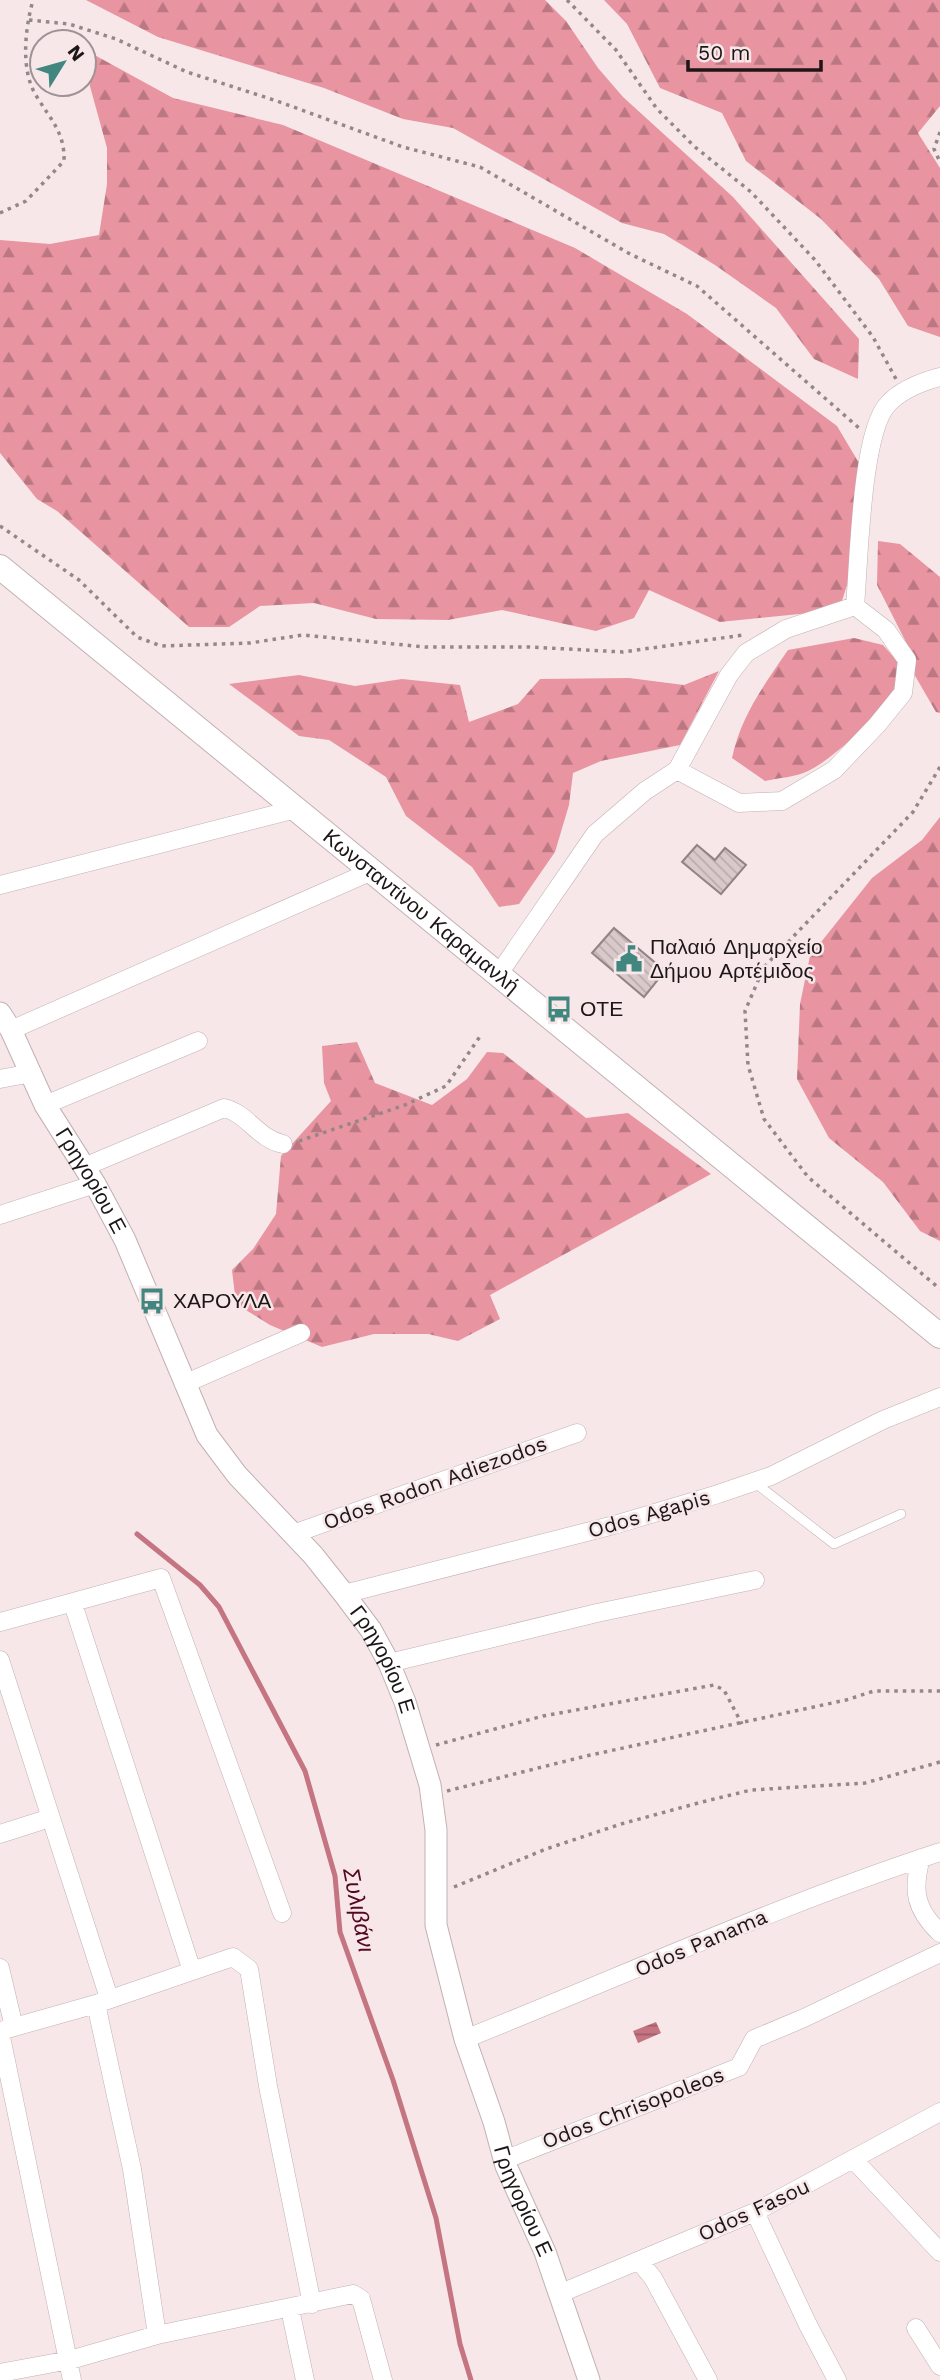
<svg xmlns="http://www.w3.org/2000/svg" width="940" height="2380" viewBox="0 0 940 2380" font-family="'Work Sans',sans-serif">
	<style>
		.forest { fill: url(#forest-firs) }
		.water { fill: url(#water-rules) }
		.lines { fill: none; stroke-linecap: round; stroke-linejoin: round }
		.stream { stroke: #c57482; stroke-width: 5 }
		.building { fill: url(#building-back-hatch); stroke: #928485; stroke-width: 2 }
		.service-casing { stroke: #c1b1b3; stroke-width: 10 }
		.minor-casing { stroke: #c1b1b3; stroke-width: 19 }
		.tertiary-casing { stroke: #c1b1b3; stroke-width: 23 }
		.secondary-casing { stroke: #c1b1b3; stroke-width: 26 }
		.path { stroke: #938889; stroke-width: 3.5; stroke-dasharray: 3.5 5; stroke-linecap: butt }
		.service { stroke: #fff; stroke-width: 9 }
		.minor { stroke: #fff; stroke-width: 18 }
		.tertiary { stroke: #fff; stroke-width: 21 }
		.secondary { stroke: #fff; stroke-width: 24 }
		.labels { text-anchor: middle; stroke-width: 5; stroke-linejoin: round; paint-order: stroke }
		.street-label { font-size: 21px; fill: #1c1617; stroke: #f7e7e9 }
		.poi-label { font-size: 21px; fill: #1c1617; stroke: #f7e7e9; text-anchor: start }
		.water-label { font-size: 23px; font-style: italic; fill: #540921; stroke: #f7e7e9 }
	</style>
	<defs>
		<pattern id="forest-firs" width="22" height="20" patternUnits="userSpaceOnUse" patternTransform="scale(1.75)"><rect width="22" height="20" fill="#e894a1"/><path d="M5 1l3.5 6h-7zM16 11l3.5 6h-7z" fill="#bb7882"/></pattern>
		<pattern id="water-rules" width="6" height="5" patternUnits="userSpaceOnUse" patternTransform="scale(1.75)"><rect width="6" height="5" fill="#c57482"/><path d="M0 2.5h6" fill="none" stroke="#9f5e69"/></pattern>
		<pattern id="building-back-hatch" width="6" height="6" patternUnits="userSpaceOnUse" patternTransform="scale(1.75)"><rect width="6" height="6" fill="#d9c9cb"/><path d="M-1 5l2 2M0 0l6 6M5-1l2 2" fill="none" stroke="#baacae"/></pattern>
	</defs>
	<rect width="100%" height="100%" fill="#f7e7e9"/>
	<path class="forest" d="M86 0H545L566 21 598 68 623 97 733 197 859 339 858 379 814 359 776 308 715 265 664 234 622 223 453 128 403 119 324 88 158 37Z
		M604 0H940V106L918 133 940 168V337L908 326 879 279 821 219 746 161 722 113 660 88 627 24Z
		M89 52 173 98 283 125 575 248 687 314 837 426 859 463 849 579 839 610 720 622 649 590 634 618 596 631 502 610 448 620 376 619 314 603 260 606 229 627H189L57 511 37 499 0 453V240L50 244 99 235 107 184V148L88 79Z
		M878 541 900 544 940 577V713L936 712 914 674 913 656 877 585Z
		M854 638 883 645 906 671C886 705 844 753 808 771 796 777 778 778 765 781L732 758C741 716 764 685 788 650Z
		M719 671 680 745 601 761 573 773 569 805 555 852 519 904 499 907 472 867 406 816 386 777 329 740 299 736 229 684 299 675 355 686 402 679 460 685 469 722 518 704 540 679 629 678 684 685Z
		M940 817V1241L920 1231 883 1182 829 1138 797 1079 800 1004 810 956 872 878 922 840Z
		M357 1042 375 1083 432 1105 467 1079 487 1052 503 1053 586 1118 628 1113 711 1174 490 1295 500 1319 458 1341 428 1334H374L322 1347 270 1325 236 1304 232 1270 253 1249 276 1214 281 1156 331 1101 324 1083 322 1046Z"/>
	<path class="water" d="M656 2022 661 2033 638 2043 633 2031Z"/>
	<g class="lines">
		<path class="stream" d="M137 1534 200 1585 219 1607 305 1771 335 1876 340 1932 393 2080 436 2218 460 2344 471 2380"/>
	</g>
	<path class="building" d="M697 845 715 860 725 848 746 865 721 894 682 862Z
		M614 928 665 971 644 997 592 953Z"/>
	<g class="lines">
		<g class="service-casing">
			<path id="service" d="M754 1482 834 1544 901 1514"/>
		</g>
		<g class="minor-casing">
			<path id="minor" d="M855 606C859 563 861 432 888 404 901 390 921 382 940 377
				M0 885 296 809
				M498 975 595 834 645 791 677 770 729 675 746 653 786 629 855 606 886 630 907 660 903 693 877 725 834 770 782 801 739 803 677 770
				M11 1030 372 871
				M0 1079 32 1073
				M45 1105 198 1041
				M84 1167 224 1108C247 1113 258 1139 283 1144
				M0 1215 95 1184
				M184 1384 301 1333
				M293 1534 577 1433
				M344 1594 614 1525 718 1494 771 1476 883 1420 940 1397
				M73 1604 192 1971
				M0 1622 161 1578 282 1913
				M0 1660 109 1998
				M389 1663 597 1613 755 1580
				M0 1834 50 1818
				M921 1858C912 1890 915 1909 940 1933
				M0 1968 14 2027
				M96 2004 132 2169 157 2335
				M0 2031 96 2004 233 1957 249 1969 268 2086 312 2304
				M0 2032 72 2380
				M465 2039C623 1976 778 1905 940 1852
				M504 2160 739 2067 754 2039 804 2018 940 1953
				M854 2160 940 2252
				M755 2212 808 2325 837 2380
				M639 2261 653 2278 708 2380
				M561 2293 755 2212 940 2112
				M290 2309 305 2380
				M916 2328 940 2366
				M0 2373 70 2360 157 2335 353 2294 361 2299 383 2380"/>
		</g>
		<g class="tertiary-casing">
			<g id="tertiary">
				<path id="s1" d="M0 1013 11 1030 45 1105 95 1184 125 1240 207 1435 237 1475 313 1555 344 1594 371 1630 389 1663 405 1702 430 1785 436 1830V1925L465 2039 494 2122 506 2166 545 2252 589 2380"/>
			</g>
		</g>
		<g class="secondary-casing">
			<g id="secondary">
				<path id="s2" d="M0 567 940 1336"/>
			</g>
		</g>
		<path class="path" d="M567 0 616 50 657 109 695 147 751 192 815 260 873 337 896 379
			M29 20 69 24 116 39 187 72 277 101 403 147 480 167 630 254 697 286 859 428
			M940 132 934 149 940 162
			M0 213 26 201 64 161C65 133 51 120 37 97 20 71 25 29 33 0
			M0 526 79 580 137 637 161 646 250 643 303 635 425 647H530L623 652 743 635
			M940 767 913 812 764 967 745 1011 748 1065 764 1119 808 1177 940 1289
			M299 1141 405 1105 446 1086 481 1035
			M436 1745 543 1716 714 1685 724 1690 742 1724
			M447 1791 586 1756 846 1700 874 1691H940
			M454 1887 546 1849 621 1824 702 1802 751 1790 865 1783 940 1762"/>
		<use href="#service" class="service"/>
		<use href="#minor" class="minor"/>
		<use href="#tertiary" class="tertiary"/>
		<use href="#secondary" class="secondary"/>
	</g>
	<defs>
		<g id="civic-bare" transform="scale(2.1)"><path d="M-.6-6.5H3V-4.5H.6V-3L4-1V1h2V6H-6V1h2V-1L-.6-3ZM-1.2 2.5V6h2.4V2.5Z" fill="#41877f" stroke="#f7e7e9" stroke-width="2.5" paint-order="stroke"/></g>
		<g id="bus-bare" transform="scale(2.1)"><path d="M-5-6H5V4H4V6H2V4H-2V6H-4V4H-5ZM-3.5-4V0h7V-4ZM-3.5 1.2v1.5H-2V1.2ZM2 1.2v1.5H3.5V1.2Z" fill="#41877f" stroke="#f7e7e9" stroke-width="2.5" paint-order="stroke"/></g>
	</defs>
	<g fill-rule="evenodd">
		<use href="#civic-bare" x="629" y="959"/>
		<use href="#bus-bare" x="559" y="1009"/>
		<use href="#bus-bare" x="152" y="1301"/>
	</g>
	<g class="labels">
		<g class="street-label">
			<text dy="7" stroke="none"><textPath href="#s2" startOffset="544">Κωνσταντίνου Καραμανλή</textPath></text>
			<text dy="7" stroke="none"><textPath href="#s1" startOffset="191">Γρηγορίου Ε</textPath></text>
			<text transform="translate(435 1483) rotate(-20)" y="7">Odos Rodon Adiezodos</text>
			<text transform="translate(649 1514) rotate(-16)" y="7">Odos Agapis</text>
			<text dy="7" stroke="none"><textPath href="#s1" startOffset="758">Γρηγορίου Ε</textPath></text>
			<text transform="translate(701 1943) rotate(-23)" y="7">Odos Panama</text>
			<text transform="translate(633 2108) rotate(-21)" y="7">Odos Chrisopoleos</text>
			<text dy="7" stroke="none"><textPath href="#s1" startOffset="1323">Γρηγορίου Ε</textPath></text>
			<text transform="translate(754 2210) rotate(-25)" y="7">Odos Fasou</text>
		</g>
		<g class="poi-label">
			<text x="650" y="954">Παλαιό Δημαρχείο<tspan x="650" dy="24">Δήμου Αρτέμιδος</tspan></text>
			<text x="580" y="1016">ΟΤΕ</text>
			<text x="173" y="1308">ΧΑΡΟΥΛΑ</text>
		</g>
		<g class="water-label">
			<text transform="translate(359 1910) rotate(79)" y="8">Συλιβάνι</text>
		</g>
	</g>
	<g transform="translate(63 63) rotate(53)"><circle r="33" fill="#f7e7e9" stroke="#9f9395" stroke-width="2"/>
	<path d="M0-5L12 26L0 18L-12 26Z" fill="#41877f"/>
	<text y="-10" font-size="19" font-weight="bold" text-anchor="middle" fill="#1c1617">N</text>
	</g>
	<path d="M688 60v10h133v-10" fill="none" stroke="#1c1617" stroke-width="3.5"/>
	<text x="698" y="60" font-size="21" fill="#1c1617" stroke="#f7e7e9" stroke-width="5" paint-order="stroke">50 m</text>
</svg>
